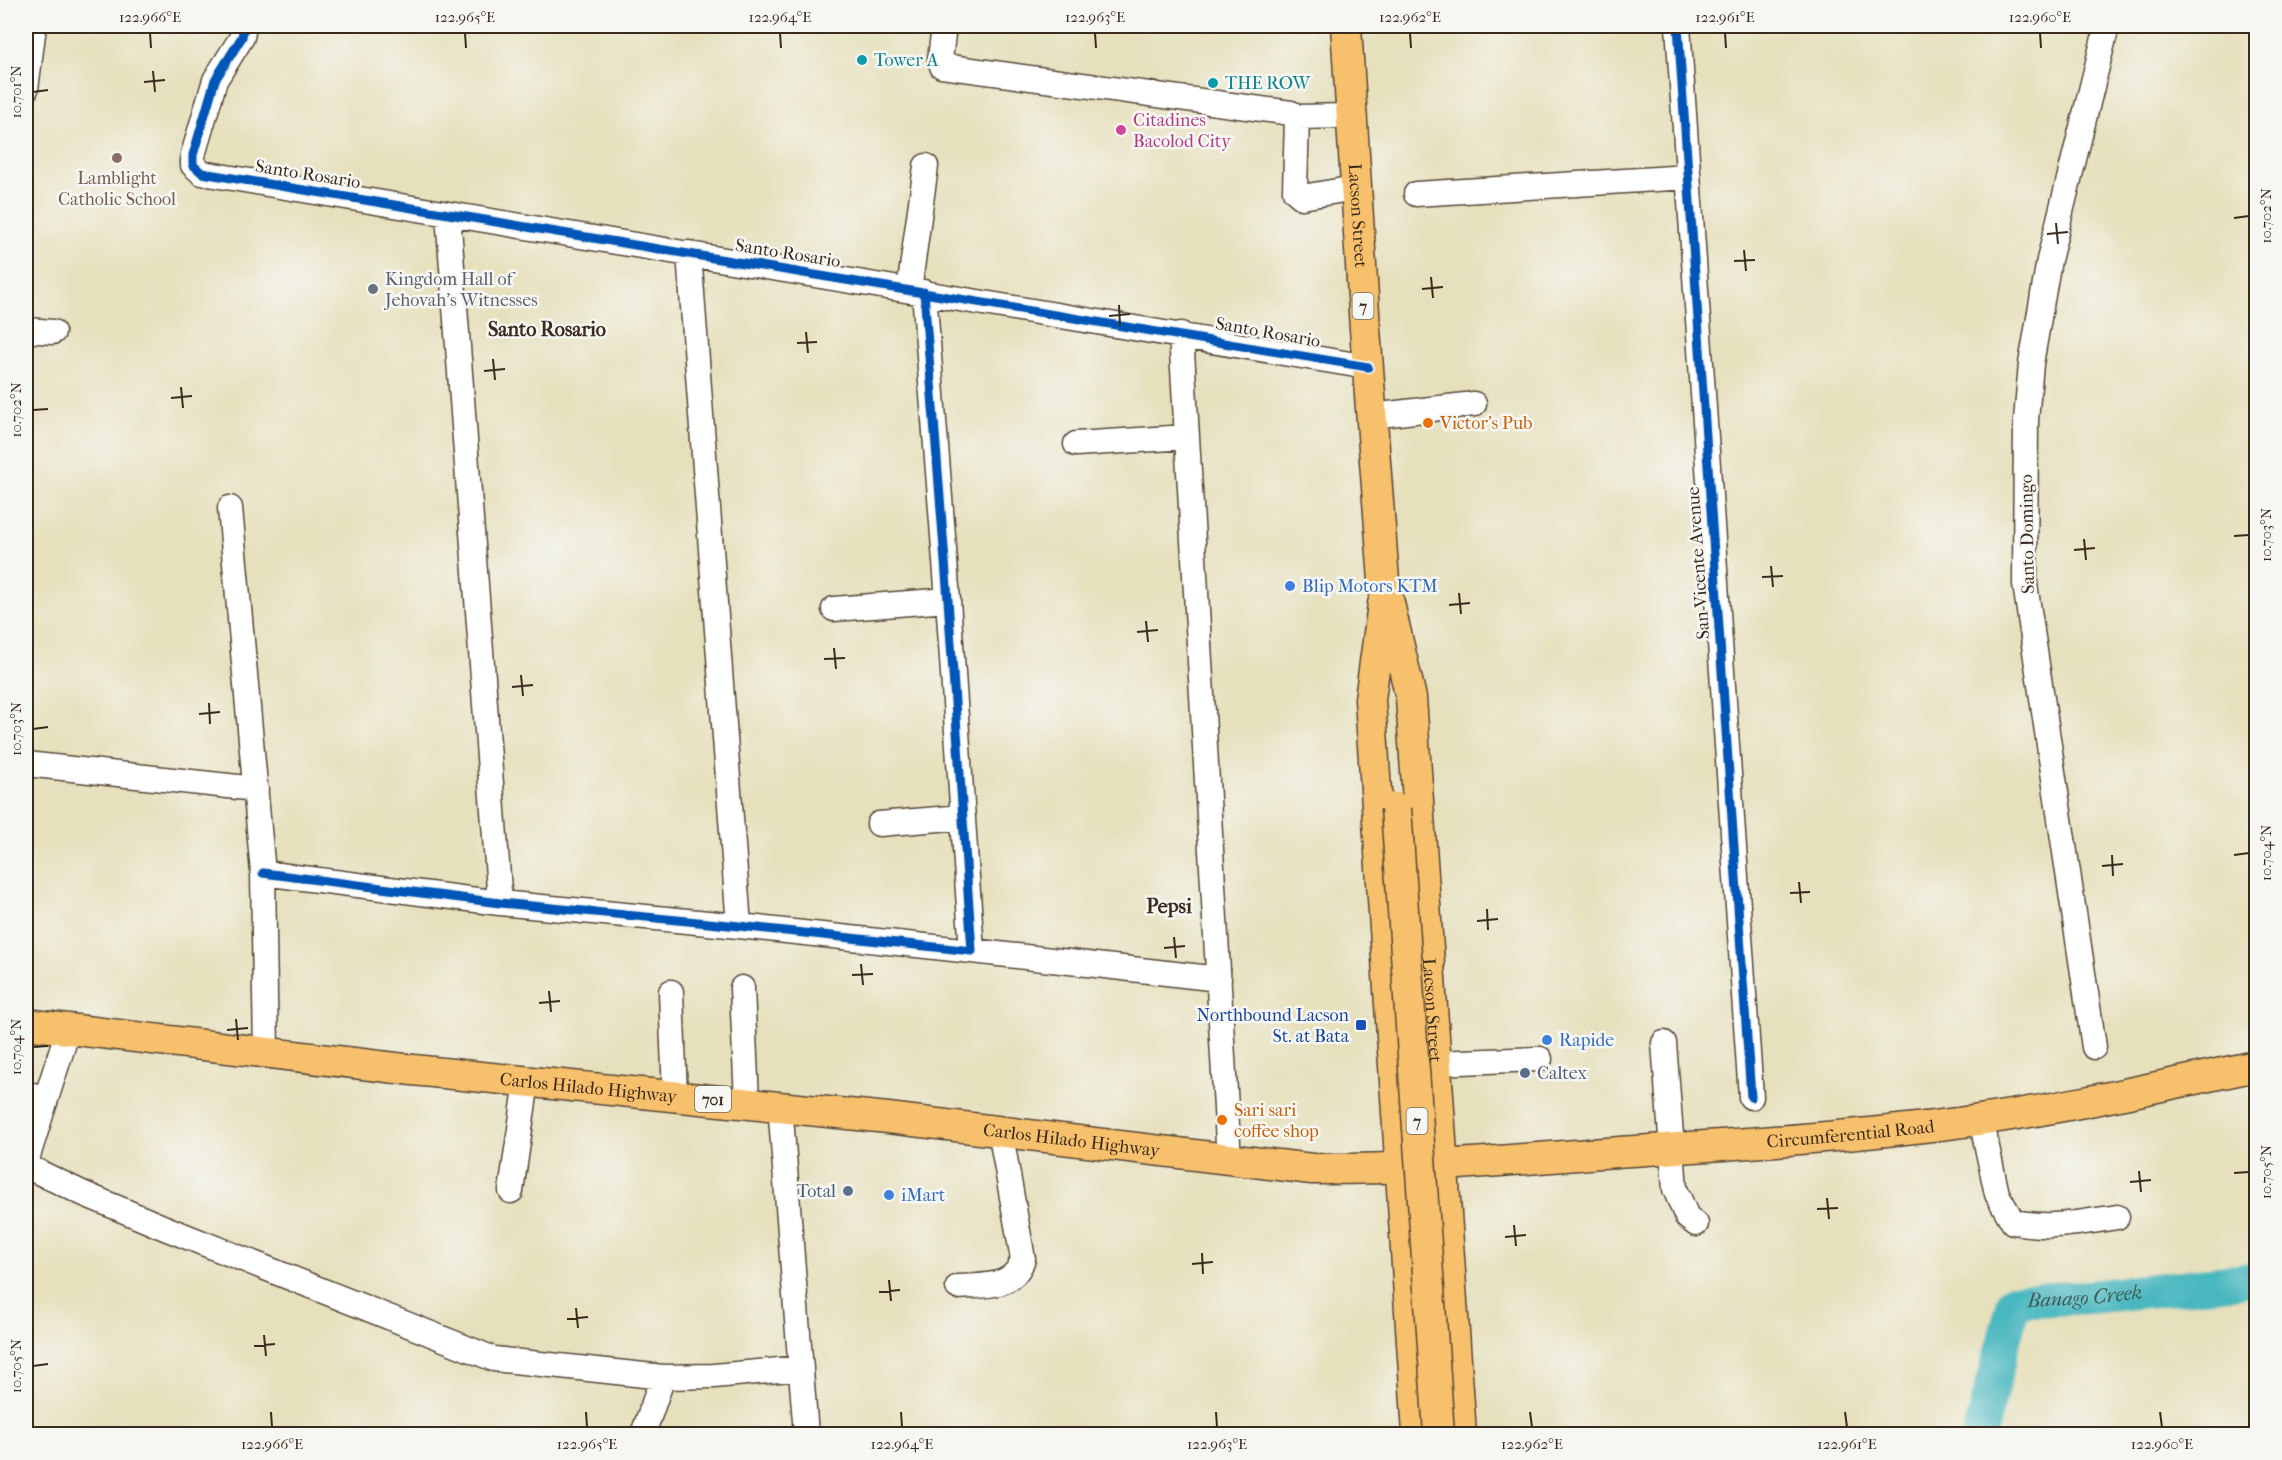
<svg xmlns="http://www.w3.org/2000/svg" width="2282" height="1460" viewBox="0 0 2282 1460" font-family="'IM FELL French Canon',serif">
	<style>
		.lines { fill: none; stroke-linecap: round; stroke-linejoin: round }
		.river { stroke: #48b7bf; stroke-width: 34 }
		.minor-casing { stroke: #554536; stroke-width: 27 }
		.major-casing { stroke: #554536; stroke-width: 33 }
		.minor { stroke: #fff; stroke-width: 24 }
		.major { stroke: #f7c06c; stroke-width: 30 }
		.major-bridge-casing { stroke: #554536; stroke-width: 33; stroke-linecap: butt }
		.major-bridge { stroke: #f7c06c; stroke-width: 30 }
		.cycleway-casing { stroke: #f6f6f2; stroke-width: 13 }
		.cycleway { stroke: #0057b8; stroke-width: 9 }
		.ticks { fill: none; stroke: #3b2a1e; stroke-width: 2 }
		.culture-dot { fill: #0f9aa8; stroke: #f6f6f2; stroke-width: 2 }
		.hotel-dot { fill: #d1479c; stroke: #f6f6f2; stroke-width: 2 }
		.education-dot { fill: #8d6e63; stroke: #f6f6f2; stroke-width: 2 }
		.worship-dot { fill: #6b7280; stroke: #f6f6f2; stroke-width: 2 }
		.food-dot { fill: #e8710a; stroke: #f6f6f2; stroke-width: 2 }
		.shop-dot { fill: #3f7fe0; stroke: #f6f6f2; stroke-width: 2 }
		.transit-dot { fill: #1a4fb4; stroke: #f6f6f2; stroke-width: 2 }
		.service-dot { fill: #5c6f8a; stroke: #f6f6f2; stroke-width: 2 }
		.labels { text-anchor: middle; stroke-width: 5; stroke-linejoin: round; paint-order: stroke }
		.shield { fill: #f6f6f2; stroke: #73675e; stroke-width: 1.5 }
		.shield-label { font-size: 16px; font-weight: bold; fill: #3b2a1e }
		.culture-label { font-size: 18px; fill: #0d838f; stroke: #f6f6f2; text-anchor: start }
		.hotel-label { font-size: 18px; fill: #b23c85; stroke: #f6f6f2; text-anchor: start }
		.street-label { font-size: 18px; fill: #3b2a1e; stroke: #f6f6f2 }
		.education-label { font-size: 18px; fill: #785e54; stroke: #f6f6f2 }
		.worship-label { font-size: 18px; fill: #5b616d; stroke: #f6f6f2; text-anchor: start }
		.food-label { font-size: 18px; fill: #c56008; stroke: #f6f6f2; text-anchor: start }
		.shop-label { font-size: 18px; fill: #366cbe; stroke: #f6f6f2; text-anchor: start }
		.transit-label { font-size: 18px; fill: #164399; stroke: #f6f6f2; text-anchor: end }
		.service-label { font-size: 18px; fill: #4e5e75; stroke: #f6f6f2; text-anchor: start }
		.neighbourhood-label { font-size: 20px; font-weight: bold; fill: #3b2a1e; stroke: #f6f6f2 }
		.water-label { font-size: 20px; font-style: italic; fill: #405b56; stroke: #f6f6f2 }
		.neatline { fill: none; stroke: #3b2a1e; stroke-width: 2 }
		.ticks-label { font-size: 15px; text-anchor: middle; fill: #3b2a1e }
	</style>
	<rect width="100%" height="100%" fill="#f6f6f2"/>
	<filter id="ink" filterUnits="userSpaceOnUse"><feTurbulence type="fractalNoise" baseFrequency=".0167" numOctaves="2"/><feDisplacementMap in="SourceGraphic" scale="12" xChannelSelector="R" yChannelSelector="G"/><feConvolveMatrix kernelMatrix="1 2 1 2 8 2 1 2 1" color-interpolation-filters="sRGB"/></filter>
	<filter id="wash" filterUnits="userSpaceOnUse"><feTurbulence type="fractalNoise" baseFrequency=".008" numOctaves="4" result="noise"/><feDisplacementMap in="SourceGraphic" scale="24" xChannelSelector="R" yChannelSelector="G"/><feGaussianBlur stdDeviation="1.35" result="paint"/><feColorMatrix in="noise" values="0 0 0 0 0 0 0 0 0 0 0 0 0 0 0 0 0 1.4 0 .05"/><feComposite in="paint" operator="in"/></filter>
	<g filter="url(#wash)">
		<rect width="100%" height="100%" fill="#e6e0bc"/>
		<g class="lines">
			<path class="river" id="s1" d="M1980 1434 2014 1301 2090 1297 2256 1279"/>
		</g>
	</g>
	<g filter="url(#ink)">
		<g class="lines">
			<g class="minor-casing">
				<path id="minor" d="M244 26 242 37 215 80 193 155V165L202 173 1368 367
					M944 26 940 59 942 66 1291 113 1297 117 1295 191 1302 197 1355 188
					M1678 26 1751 1097
					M26 89 34 26
					M1297 117 1351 116
					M1416 194 1688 177
					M448 214 500 903
					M689 253 739 926
					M909 290 926 166
					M26 330 53 332
					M1181 334 1229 1160
					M1372 416 1474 404
					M1076 444 1187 437
					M230 508 263 873 266 1053
					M834 609 948 600
					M26 764 256 789
					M879 824 963 817
					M263 873 500 903 739 926 972 951 948 600 924 292
					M972 951 1219 979
					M742 988 747 1102
					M671 992 675 1096
					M1664 1043 1675 1189 1687 1217 1696 1224
					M2094 1047 2025 584 2026 420 2031 364 2049 260 2107 26
					M1435 1063 1540 1059
					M26 1094 46 1097
					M780 1105 806 1434
					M1981 1119 1997 1194 2013 1222C2052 1229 2078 1223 2117 1217
					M26 1162 68 1030
					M26 1166 82 1193 165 1228 494 1359 663 1377 714 1376 801 1368
					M511 1191 527 1081
					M958 1287C985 1285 1013 1289 1023 1259L1000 1130
					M643 1434 663 1377"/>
			</g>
			<g class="major-casing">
				<g id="major">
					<path id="s2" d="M1346 26 1365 329 1386 607"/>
					<path id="s3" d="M1385 586 1411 698 1461 1434"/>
					<path d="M1383 604 1370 699 1418 1434"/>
					<path id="s4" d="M26 1024 413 1070 888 1118 1312 1169C1404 1170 1497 1161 1589 1154 1719 1145 1850 1138 1979 1120 2072 1107 2164 1085 2256 1066"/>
				</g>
			</g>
			<use href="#minor" class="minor"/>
			<use href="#major" class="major"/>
			<g class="major-bridge-casing">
				<path id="major-bridge" d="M1396 808 1439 1434"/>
			</g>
			<use href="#major-bridge" class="major-bridge"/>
			<g class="cycleway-casing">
				<path id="cycleway" d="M244 26 242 37 215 80 193 155V165L202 173 1368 367
					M1678 26 1751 1097
					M263 873 500 903 739 926 972 951 948 600 924 292"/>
			</g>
			<use href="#cycleway" class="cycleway"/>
		</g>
	</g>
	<path class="ticks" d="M150 33 151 48M465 33 466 48M780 33 781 48M1095 33 1096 48M1410 33 1411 48M1725 33 1726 48M2040 33 2041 48M153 71 155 92M144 82 165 80M33 92 48 90M2234 218 2249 216M2056 223 2058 244M2047 234 2068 232M1744 250 1746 271M1734 261 1755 260M1431 277 1433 298M1422 289 1443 287M1119 305 1120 326M1109 316 1130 314M806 332 808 353M797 343 817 342M493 359 495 380M484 371 505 369M181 387 183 408M171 398 192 396M33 410 48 409M2234 536 2249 535M2084 539 2086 560M2074 550 2095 548M1771 566 1773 587M1762 577 1783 576M1459 593 1461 614M1449 605 1470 603M1146 621 1148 642M1137 632 1158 630M834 648 836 669M824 659 845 658M521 675 523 696M512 687 533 685M209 703 210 724M199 714 220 712M33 729 48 727M2112 855 2113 876M2234 855 2249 853M2102 866 2123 864M1799 882 1801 903M1790 893 1810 892M1487 909 1488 930M1477 921 1498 919M1174 937 1176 958M1164 948 1185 946M861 964 863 985M852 975 873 974M549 991 551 1012M539 1003 560 1001M236 1019 238 1040M227 1030 248 1028M33 1047 48 1046M2139 1171 2141 1192M2234 1173 2249 1172M2130 1182 2151 1180M1827 1198 1829 1219M1817 1209 1838 1208M1514 1225 1516 1246M1505 1237 1526 1235M1202 1253 1203 1274M1192 1264 1213 1262M889 1280 891 1301M879 1292 900 1290M576 1308 578 1328M567 1319 588 1317M264 1335 266 1356M254 1346 275 1344M33 1366 48 1364M271 1412 272 1427M586 1412 587 1427M901 1412 902 1427M1216 1412 1217 1427M1530 1412 1532 1427M1845 1412 1847 1427M2160 1412 2162 1427"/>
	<g class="culture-dot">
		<circle cx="862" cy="60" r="6"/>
		<circle cx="1213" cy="83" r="6"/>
	</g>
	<circle class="hotel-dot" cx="1121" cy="130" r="6"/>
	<circle class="education-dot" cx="117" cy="158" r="6"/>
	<circle class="worship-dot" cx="373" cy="289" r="6"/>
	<g class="food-dot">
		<circle cx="1428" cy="423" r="6"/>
		<circle cx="1222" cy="1120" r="6"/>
	</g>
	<g class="shop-dot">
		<circle cx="1290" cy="586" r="6"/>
		<circle cx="1547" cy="1040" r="6"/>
		<circle cx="889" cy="1195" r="6"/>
	</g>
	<rect class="transit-dot" x="1355" y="1019" width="12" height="12" rx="3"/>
	<g class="service-dot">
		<circle cx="1525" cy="1073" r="6"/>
		<circle cx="848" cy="1191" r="6"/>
	</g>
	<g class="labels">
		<g class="shield">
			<rect x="1352.5" y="293" width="21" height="26" rx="4.5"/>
			<rect x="695" y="1086" width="36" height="26" rx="4.5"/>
			<rect x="1406.5" y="1108" width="21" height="26" rx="4.5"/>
		</g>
		<g class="shield-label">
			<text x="1363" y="312">7</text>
			<text x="713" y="1105">701</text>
			<text x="1417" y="1127">7</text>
		</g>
		<g class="culture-label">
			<text x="874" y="66">Tower A</text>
			<text x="1225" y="89">THE ROW</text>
		</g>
		<g class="hotel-label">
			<text x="1133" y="126">Citadines<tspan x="1133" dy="21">Bacolod City</tspan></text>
		</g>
		<g class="street-label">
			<text transform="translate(308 174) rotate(9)" y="6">Santo Rosario</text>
			<text dy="6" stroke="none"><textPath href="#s2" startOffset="190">Lacson Street</textPath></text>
			<text transform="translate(788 253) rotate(9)" y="6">Santo Rosario</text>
			<text transform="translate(1268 332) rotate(10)" y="6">Santo Rosario</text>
			<text transform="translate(2027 534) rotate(-91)" y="6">Santo Domingo</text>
			<text transform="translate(1698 563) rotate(-94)" y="6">San Vicente Avenue</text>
			<text dy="6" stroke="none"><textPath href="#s3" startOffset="428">Lacson Street</textPath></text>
			<text dy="6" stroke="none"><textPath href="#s4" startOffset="566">Carlos Hilado Highway</textPath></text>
			<text dy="6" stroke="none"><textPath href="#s4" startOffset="1834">Circumferential Road</textPath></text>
			<text dy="6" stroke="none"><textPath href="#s4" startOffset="1052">Carlos Hilado Highway</textPath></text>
		</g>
		<g class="education-label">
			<text x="117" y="184">Lamblight<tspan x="117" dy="21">Catholic School</tspan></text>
		</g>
		<g class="worship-label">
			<text x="385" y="285">Kingdom Hall of<tspan x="385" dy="21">Jehovah's Witnesses</tspan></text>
		</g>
		<g class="food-label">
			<text x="1440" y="429">Victor's Pub</text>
			<text x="1234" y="1116">Sari sari<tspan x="1234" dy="21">coffee shop</tspan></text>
		</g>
		<g class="shop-label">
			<text x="1302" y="592">Blip Motors KTM</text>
			<text x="1559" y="1046">Rapide</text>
			<text x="901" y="1201">iMart</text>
		</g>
		<g class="transit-label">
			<text x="1349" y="1021">Northbound Lacson<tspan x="1349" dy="21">St. at Bata</tspan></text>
		</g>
		<g class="service-label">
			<text x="1537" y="1079">Caltex</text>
			<text x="836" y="1197" text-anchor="end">Total</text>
		</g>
		<g class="neighbourhood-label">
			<text x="547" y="336">Santo Rosario</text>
			<text x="1169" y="913">Pepsi</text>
		</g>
		<g class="water-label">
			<text dy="7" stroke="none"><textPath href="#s1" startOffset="208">Banago Creek</textPath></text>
		</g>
	</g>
	<rect width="2282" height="1460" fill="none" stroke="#f6f6f2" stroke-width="66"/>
	<rect x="33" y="33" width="2216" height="1394" class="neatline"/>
	<g class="ticks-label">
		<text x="150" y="22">122.966°E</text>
		<text x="465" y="22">122.965°E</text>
		<text x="780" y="22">122.964°E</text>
		<text x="1095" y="22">122.963°E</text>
		<text x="1410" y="22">122.962°E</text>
		<text x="1725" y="22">122.961°E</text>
		<text x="2040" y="22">122.960°E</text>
		<text transform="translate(16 92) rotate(-90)" y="5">10.701°N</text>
		<text transform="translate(2266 216) rotate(-90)" y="5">10.702°N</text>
		<text transform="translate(16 410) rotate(-90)" y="5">10.702°N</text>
		<text transform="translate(2266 535) rotate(-90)" y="5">10.703°N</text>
		<text transform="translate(16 729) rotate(-90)" y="5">10.703°N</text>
		<text transform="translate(2266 853) rotate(-90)" y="5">10.704°N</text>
		<text transform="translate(16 1047) rotate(-90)" y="5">10.704°N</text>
		<text transform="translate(2266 1172) rotate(-90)" y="5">10.705°N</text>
		<text transform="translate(16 1366) rotate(-90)" y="5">10.705°N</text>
		<text x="272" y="1449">122.966°E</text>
		<text x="587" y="1449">122.965°E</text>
		<text x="902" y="1449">122.964°E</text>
		<text x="1217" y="1449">122.963°E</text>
		<text x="1532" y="1449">122.962°E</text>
		<text x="1847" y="1449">122.961°E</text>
		<text x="2162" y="1449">122.960°E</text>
	</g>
</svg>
